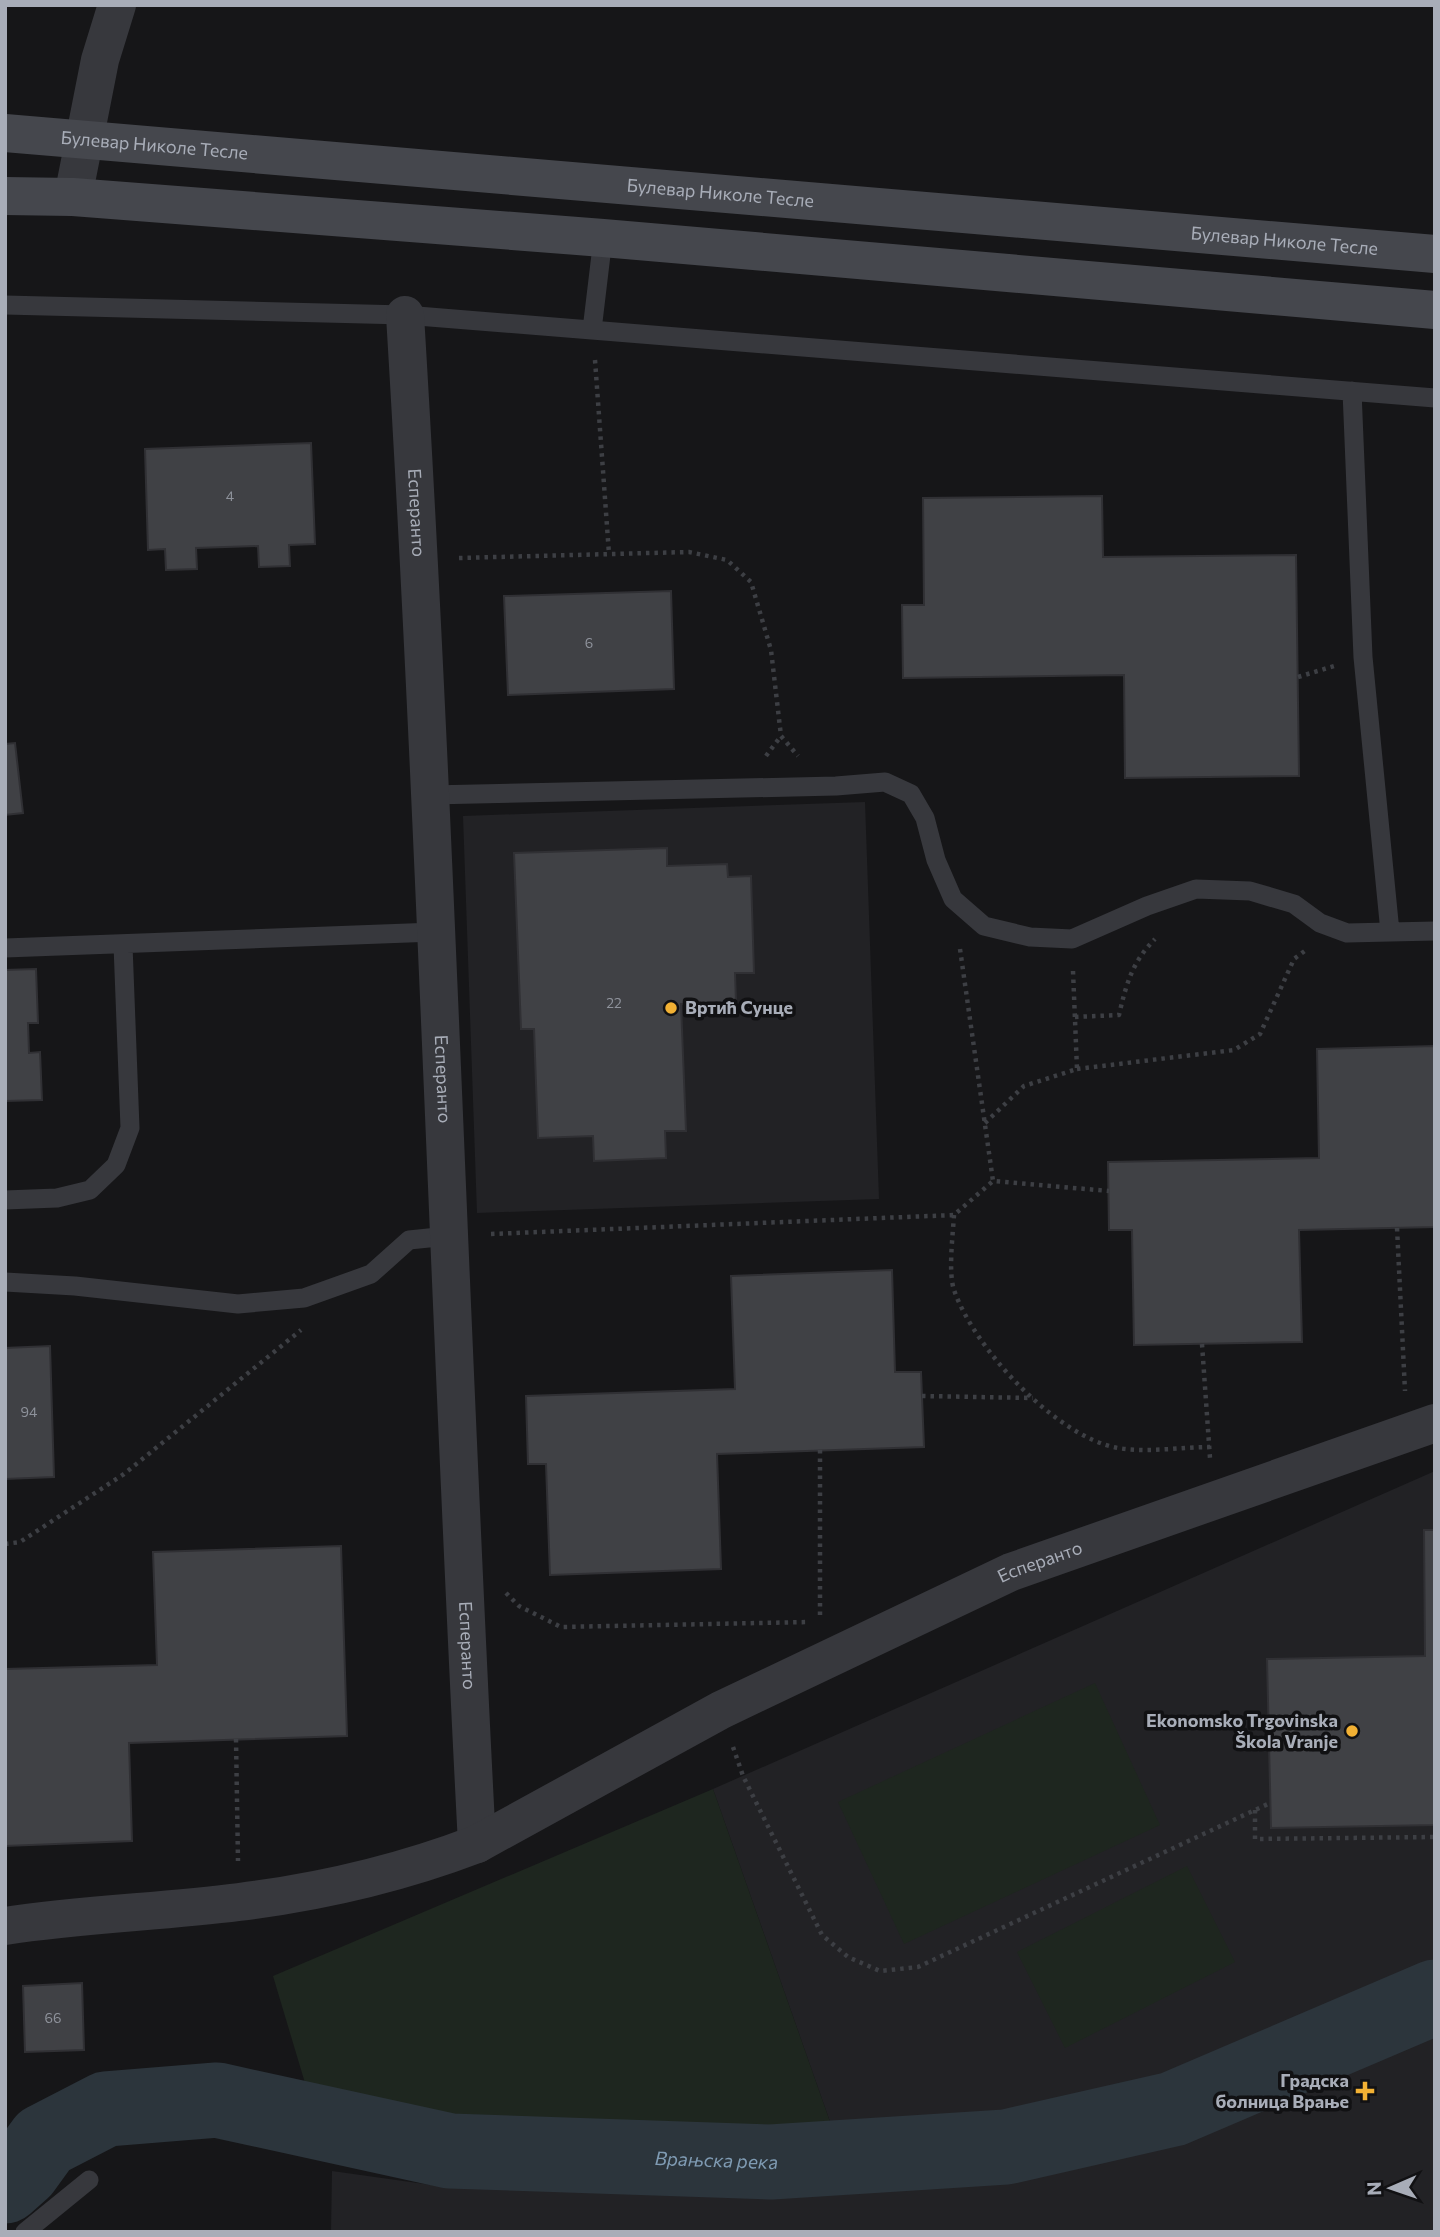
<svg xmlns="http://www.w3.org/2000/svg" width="1440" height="2237" viewBox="0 0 1440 2237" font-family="Commissioner,sans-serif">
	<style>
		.built { fill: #222225 }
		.green { fill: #1e261f }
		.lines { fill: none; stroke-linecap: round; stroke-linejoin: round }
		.river { stroke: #2c353c; stroke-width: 75 }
		.building { fill: #404145; stroke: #303034; stroke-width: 2 }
		.path { stroke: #3d3f44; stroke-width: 4.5; stroke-dasharray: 3.5 5; stroke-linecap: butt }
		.lane { stroke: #37383d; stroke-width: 19 }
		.street { stroke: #37383d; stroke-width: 38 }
		.secondary { stroke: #45474d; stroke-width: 38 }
		.poi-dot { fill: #f2b134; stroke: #111113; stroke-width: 2.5 }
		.labels { text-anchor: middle; stroke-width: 7; stroke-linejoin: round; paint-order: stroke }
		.number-label { font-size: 14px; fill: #8e929b }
		.street-label { font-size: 18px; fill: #a8adb8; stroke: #111113 }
		.poi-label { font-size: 18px; font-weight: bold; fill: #a8adb8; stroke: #111113; text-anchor: end }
		.water-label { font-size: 19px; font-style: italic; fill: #7f9bb3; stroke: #111113 }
	</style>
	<rect width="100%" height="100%" fill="#161618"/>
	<path class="built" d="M865 802 879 1199 477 1213 463 816Z
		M1435 1471V1972L1172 2083 998 2126 835 2136 713 1789Z
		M1435 2033V2232H331L332 2171 446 2187 792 2192 1154 2148Z"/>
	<path class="green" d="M1095 1683 1160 1825 904 1944 838 1802Z
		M713 1789 835 2136 454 2125 308 2093 273 1976Z
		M1187 1866 1235 1962 1065 2048 1017 1952Z"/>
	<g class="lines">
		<path class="river" id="s1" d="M5 2186 23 2170 44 2141 106 2109 217 2100 450 2151 771 2162 1006 2147 1173 2109 1435 1997"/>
	</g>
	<path class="building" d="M311 443 315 544 289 545 290 566 259 567 258 546 196 548 197 569 166 570 165 549 148 550 145 449Z
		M1102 496 1103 557 1296 555 1299 776 1125 778 1124 675 903 678 902 605H924L923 498Z
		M671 591 674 689 508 695 504 596Z
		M15 743 23 813 5 815V744Z
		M667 848V866L727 864 728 877 751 876 754 973H735L736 1002 681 1004 686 1131H665L666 1158 594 1161 593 1136 538 1138 534 1029H521L514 853Z
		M36 969 38 1023H28L29 1053 40 1052 42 1100 5 1101V970Z
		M1435 1046V1227L1299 1230 1302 1342 1134 1345 1132 1230H1109L1108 1162 1319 1158 1317 1049Z
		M892 1270 895 1372H921L924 1447 717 1454 721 1569 550 1575 546 1464H528L526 1396 735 1389 731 1276Z
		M50 1346 54 1477 5 1479V1348Z
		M1424 1530H1435V1825L1271 1828 1267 1659 1425 1656Z
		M341 1546 347 1736 129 1743 132 1841 5 1846V1669L157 1665 153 1552Z
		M82 1983 84 2050 25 2052 23 1986Z"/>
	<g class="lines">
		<path class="path" d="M595 360 609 554
			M459 558 689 552 727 560 751 582 771 650 781 736 798 756
			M1298 677 1334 666
			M766 756 781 736
			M960 949 993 1181 1109 1191
			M1075 1017 1119 1015C1126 985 1132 962 1155 939
			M1077 1069 1234 1050 1260 1034 1294 959 1306 950
			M985 1123 1024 1086 1077 1069 1073 971
			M954 1215C953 1234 948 1272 954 1290 974 1348 1056 1437 1118 1448 1147 1453 1181 1447 1210 1447
			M1397 1228 1405 1391
			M491 1234 954 1215 993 1181
			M1202 1344 1210 1458
			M922 1396 1033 1398
			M820 1450V1617
			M5 1544 20 1542 124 1474 301 1330
			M506 1593 519 1606 561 1627 809 1622
			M236 1739 238 1861
			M733 1747 743 1776 822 1935 848 1957 880 1971 918 1967 1270 1803
			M1255 1810V1839L1435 1837"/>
		<path class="lane" d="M5 305 405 315 1435 398
			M592 330 603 238
			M1352 391 1363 657 1390 932 1435 931
			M430 795 836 786 885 782 911 794 925 818 936 860 953 899 984 926 1030 937 1072 939 1147 906 1196 889 1250 891 1294 904 1320 923 1347 933 1390 932
			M5 948 435 932
			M5 1200 57 1198 90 1190 116 1165 130 1128 123 945
			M5 1282 75 1286 238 1304 304 1298 371 1274 409 1240 448 1236
			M25 2232 89 2180"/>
		<g class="street">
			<path d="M73 197 100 60 117 5"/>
			<path id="s2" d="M405 315C436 824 450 1334 477 1844"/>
			<path id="s3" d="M5 1926C83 1914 161 1912 239 1902 320 1892 401 1873 477 1844L721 1710 1011 1572 1435 1423"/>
		</g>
		<g class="secondary">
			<path id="s4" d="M5 133 1435 254"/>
			<path d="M5 196 73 197 603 238 1435 310"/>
		</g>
	</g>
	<g class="poi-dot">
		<circle cx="671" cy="1008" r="7"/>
		<circle cx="1352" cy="1731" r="7"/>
		<path d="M1361.5 2080.5h7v7h7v7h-7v7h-7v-7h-7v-7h7z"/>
	</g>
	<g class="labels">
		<g class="number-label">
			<text x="230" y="501">4</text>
			<text x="589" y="648">6</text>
			<text x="614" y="1008">22</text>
			<text x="29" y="1417">94</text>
			<text x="53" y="2023">66</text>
		</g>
		<g class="street-label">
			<text dy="6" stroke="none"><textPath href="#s4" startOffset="150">Булевар Николе Тесле</textPath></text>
			<text dy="6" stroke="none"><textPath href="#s4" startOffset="718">Булевар Николе Тесле</textPath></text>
			<text dy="6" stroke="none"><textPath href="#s4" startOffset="1284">Булевар Николе Тесле</textPath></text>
			<text dy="6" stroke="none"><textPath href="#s2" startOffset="198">Есперанто</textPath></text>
			<text dy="6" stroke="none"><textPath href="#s2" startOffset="765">Есперанто</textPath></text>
			<text dy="6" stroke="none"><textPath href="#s3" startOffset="1111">Есперанто</textPath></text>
			<text dy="6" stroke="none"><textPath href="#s2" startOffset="1332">Есперанто</textPath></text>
		</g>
		<g class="poi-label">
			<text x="685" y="1014" text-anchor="start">Вртић Сунце</text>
			<text x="1338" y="1727">Ekonomsko Trgovinska<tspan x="1338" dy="21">Škola Vranje</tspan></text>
			<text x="1349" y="2087">Градска<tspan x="1349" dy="21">болница Врање</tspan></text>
		</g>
		<g class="water-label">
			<text dy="7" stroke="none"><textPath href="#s1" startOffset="746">Врањска река</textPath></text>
		</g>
	</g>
	<rect width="1440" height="2237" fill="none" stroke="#a8adb8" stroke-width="14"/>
	<g transform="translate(1391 2188) rotate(268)" stroke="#111113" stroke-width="5" paint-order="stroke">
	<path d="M0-5L12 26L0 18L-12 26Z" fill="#a8adb8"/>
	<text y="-10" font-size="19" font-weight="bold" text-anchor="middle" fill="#a8adb8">N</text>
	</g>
</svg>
